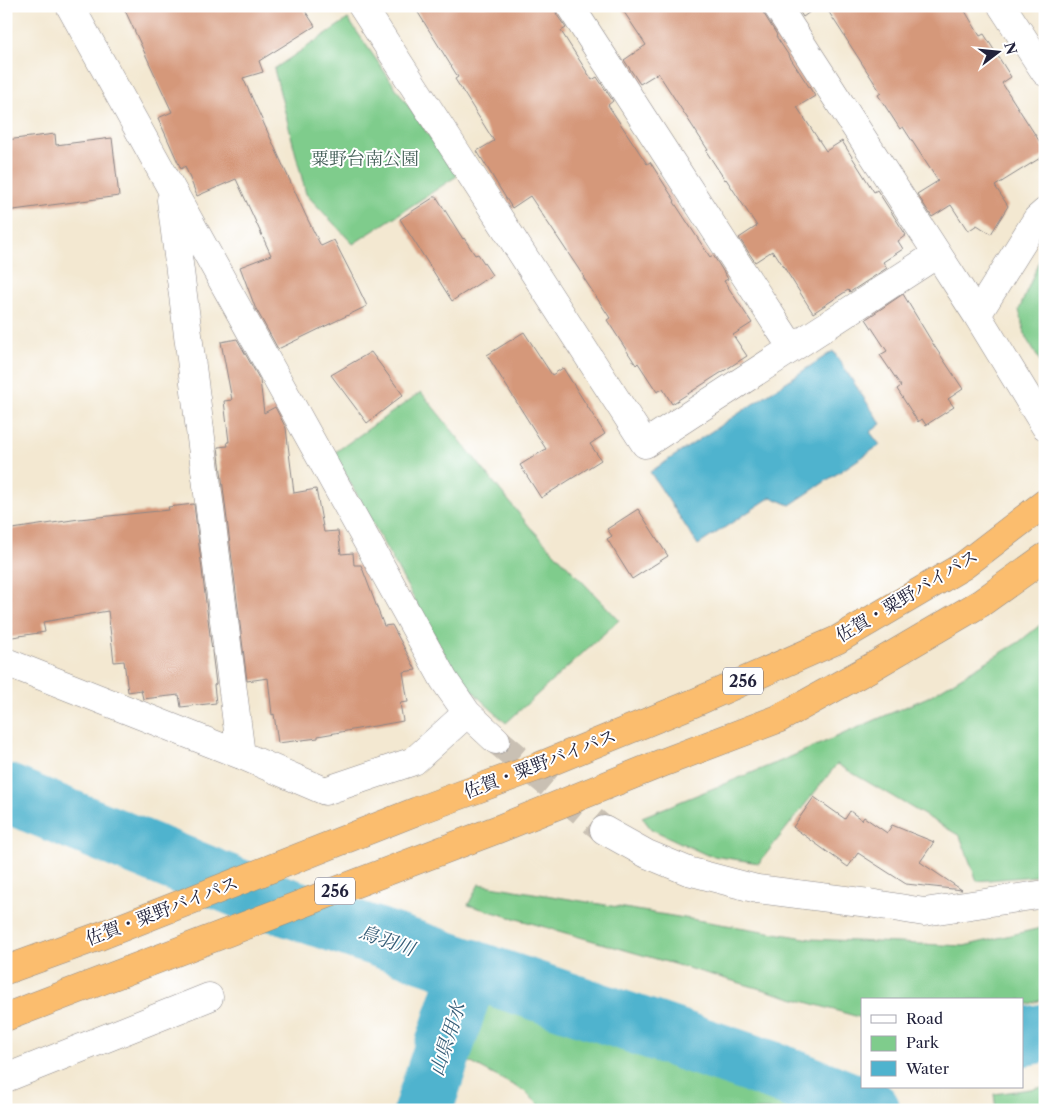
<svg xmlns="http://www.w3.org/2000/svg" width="1051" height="1116" viewBox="0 0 1051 1116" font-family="'Libre Caslon Text','Noto Serif JP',serif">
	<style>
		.green { fill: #7fcc8c; stroke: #507764 }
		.water { fill: #4fb3ce; stroke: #386a84 }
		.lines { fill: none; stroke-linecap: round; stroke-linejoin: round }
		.river { stroke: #4fb3ce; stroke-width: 59 }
		.building { fill: #d5987a }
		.minor-tunnel { stroke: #c9c0b3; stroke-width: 28; stroke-dasharray: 28 14; stroke-linecap: butt }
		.minor-casing { stroke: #8a8586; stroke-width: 29 }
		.trunk-casing { stroke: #8a8586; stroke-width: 29 }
		.minor { stroke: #fff; stroke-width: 28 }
		.trunk { stroke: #fbbd6e; stroke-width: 28 }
		.labels { text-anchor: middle; stroke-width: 4; stroke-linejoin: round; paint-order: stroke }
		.shield { fill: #fff; stroke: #646476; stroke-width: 1 }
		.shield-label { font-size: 16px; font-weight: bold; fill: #22223b }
		.park-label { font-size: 18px; fill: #435e57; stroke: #fff }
		.street-label { font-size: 18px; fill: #22223b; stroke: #fff }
		.water-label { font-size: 19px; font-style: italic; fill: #345c76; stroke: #fff }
	</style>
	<rect width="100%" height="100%" fill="#fff"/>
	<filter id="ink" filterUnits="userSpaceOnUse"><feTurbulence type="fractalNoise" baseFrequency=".02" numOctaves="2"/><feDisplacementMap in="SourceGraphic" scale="10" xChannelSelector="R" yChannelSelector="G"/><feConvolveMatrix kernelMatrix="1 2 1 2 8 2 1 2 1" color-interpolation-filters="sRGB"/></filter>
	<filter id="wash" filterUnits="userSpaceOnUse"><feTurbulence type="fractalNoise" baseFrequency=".0096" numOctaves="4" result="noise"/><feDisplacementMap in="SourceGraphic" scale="20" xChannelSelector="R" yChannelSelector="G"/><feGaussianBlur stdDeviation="1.12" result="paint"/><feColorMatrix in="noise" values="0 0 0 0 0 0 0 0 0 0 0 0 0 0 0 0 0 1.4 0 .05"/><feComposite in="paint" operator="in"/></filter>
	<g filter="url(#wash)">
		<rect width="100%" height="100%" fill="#f3e8d1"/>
		<path class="green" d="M348 19 457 176 353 244 306 194 274 69Z
			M1045 247V369L1026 338 1019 310Z
			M421 392 529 526 619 620 506 723 480 699 451 666 334 453Z
			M1045 621V872L1036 876 977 881 960 836 837 764 759 863 707 855 651 829 642 817 781 761 928 697 1019 642Z
			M479 884 811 939 964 946 1045 927V999L1022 1006V1000H862V1018L468 905Z
			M483 1003 684 1050 849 1110H545L524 1091 464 1059Z
			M1045 1087V1110H996L994 1094Z"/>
		<path class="water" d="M833 351 881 424 870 432 880 445 790 505 771 497 698 545 650 472Z"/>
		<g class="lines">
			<path class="river" d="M6 793 270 901 773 1071 871 1110
				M1022 1037 1045 1033
				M423 1110 470 968"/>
		</g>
		<g id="blocks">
			<path class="building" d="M123 6H302L315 26 259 61 263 72 243 78 306 216 321 246 334 240 355 281 367 306 278 349 255 307 240 267 271 255 236 179 197 196 185 166 181 169 158 118 172 112Z
				M414 6H554L557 15 566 28 561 31 592 80 597 77 613 101 608 105 647 164 650 162 675 201 674 202 710 257 713 255 728 279 724 281 752 323 733 335 747 356 672 404 663 389 657 392 638 363 636 365 607 320 610 318 583 277H584L530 196 512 208 477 151 494 141 455 79 458 77Z
				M620 6H761L764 14 777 35 776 36 815 96 797 107 826 151 842 141 874 192 877 190 906 235 898 241 903 249 883 262 887 268 850 292 848 290 813 313 775 253 774 254 772 251 755 262 739 238 757 226 726 179 725 180 706 151 708 150 658 73 640 84 624 60 646 45Z
				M796 6H818L803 17Z
				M825 6H962L980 36 984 34 1011 77 1002 83 1045 150V155L995 186 1008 206 991 234 977 225 968 231 951 205 932 217 917 194 938 181 903 127 900 129 878 95 881 93Z
				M55 134 56 145 112 138 119 196 6 211V140Z
				M436 196 463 239 464 238 475 255 478 254 492 275 452 301 400 219Z
				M903 294 935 347 963 389 948 399 954 407 926 425 922 419 918 422 897 389 901 386 880 355 887 351 866 319Z
				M524 332 552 375 563 368 605 434 590 444 601 460 541 498 520 465 546 449 487 355Z
				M237 339 260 380 264 413 275 407 286 428 294 493 316 489 324 532 338 531 341 554 353 553 354 565H361L384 626 392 625 416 670 403 672 408 702 400 703 403 721 318 736V738L278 743 274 714 272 715 268 678 247 681 218 447 228 446 227 442H229L224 401 232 400 221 342Z
				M371 352 403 395 367 423 331 375Z
				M194 504 216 684 214 685 216 703 181 707 179 695 143 699 141 690 128 692 124 661 114 662 108 611 43 622 45 632 6 638V530L79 519 169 510 168 507Z
				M638 509 668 556 632 579 607 539 612 536 607 529Z
				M814 797 845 819 850 811 862 820 864 817 887 833 892 825 934 842 920 862 962 890 906 884 858 853 848 867 793 827Z"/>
		</g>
	</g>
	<g filter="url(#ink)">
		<use href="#blocks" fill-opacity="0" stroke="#8a8586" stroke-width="1"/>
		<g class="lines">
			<path class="minor-tunnel" d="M496 740 604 830"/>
			<g class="minor-casing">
				<path id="minor" d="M70 6 444 680 467 713 496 740
					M362 6 645 444 937 254
					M570 6 792 348
					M777 6 977 315
					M1002 6 1045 72
					M171 200 241 755
					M1045 212 1037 219 977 315 1045 426
					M6 662 241 755 325 791 414 761 467 713
					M604 830 647 854 688 871 757 889 869 903 924 912 1045 894
					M6 1078 209 997"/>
			</g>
			<g class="trunk-casing">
				<path id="trunk" d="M6 970 100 936 417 811 540 766 694 703 837 640 963 566 1045 503
					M6 1017 501 828 662 763 778 719 872 667 981 603 1045 557"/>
			</g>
			<use href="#minor" class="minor"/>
			<use href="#trunk" class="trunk"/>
		</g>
	</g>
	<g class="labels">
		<g class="shield">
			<rect x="723" y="667.5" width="40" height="27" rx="4"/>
			<rect x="315" y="877.5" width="40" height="27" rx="4"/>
		</g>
		<g class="shield-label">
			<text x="743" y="687">256</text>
			<text x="335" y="897">256</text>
		</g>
		<g class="park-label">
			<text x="365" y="165">粟野台南公園</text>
		</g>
		<g class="street-label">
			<text transform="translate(907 596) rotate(-31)" y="6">佐賀・粟野バイパス</text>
			<text transform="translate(540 764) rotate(-21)" y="6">佐賀・粟野バイパス</text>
			<text transform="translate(162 911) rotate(-21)" y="6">佐賀・粟野バイパス</text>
		</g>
		<g class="water-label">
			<text transform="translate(387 940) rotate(19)" y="7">鳥羽川</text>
			<text transform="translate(447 1039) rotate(-72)" y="7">山県用水</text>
		</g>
	</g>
	<rect width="1051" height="1116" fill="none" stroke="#fff" stroke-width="25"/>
	<rect x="861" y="998" width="162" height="90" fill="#ffffff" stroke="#a7a7b1"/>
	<rect x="871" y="1015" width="25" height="8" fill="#ffffff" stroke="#a7a7b1"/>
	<text x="906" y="1024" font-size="15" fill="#22223b">Road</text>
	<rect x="871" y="1036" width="25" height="15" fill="#7fcc8c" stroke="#a7a7b1"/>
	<text x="906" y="1048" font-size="15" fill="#22223b">Park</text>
	<rect x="871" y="1061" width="25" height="15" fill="#4fb3ce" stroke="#a7a7b1"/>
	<text x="906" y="1074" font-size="15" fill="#22223b">Water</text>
	<g transform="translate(998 52) rotate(74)" stroke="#ffffff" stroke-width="4" paint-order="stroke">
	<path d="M0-4L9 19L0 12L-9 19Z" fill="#22223b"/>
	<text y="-8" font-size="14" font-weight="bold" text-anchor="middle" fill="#22223b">N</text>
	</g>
</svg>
